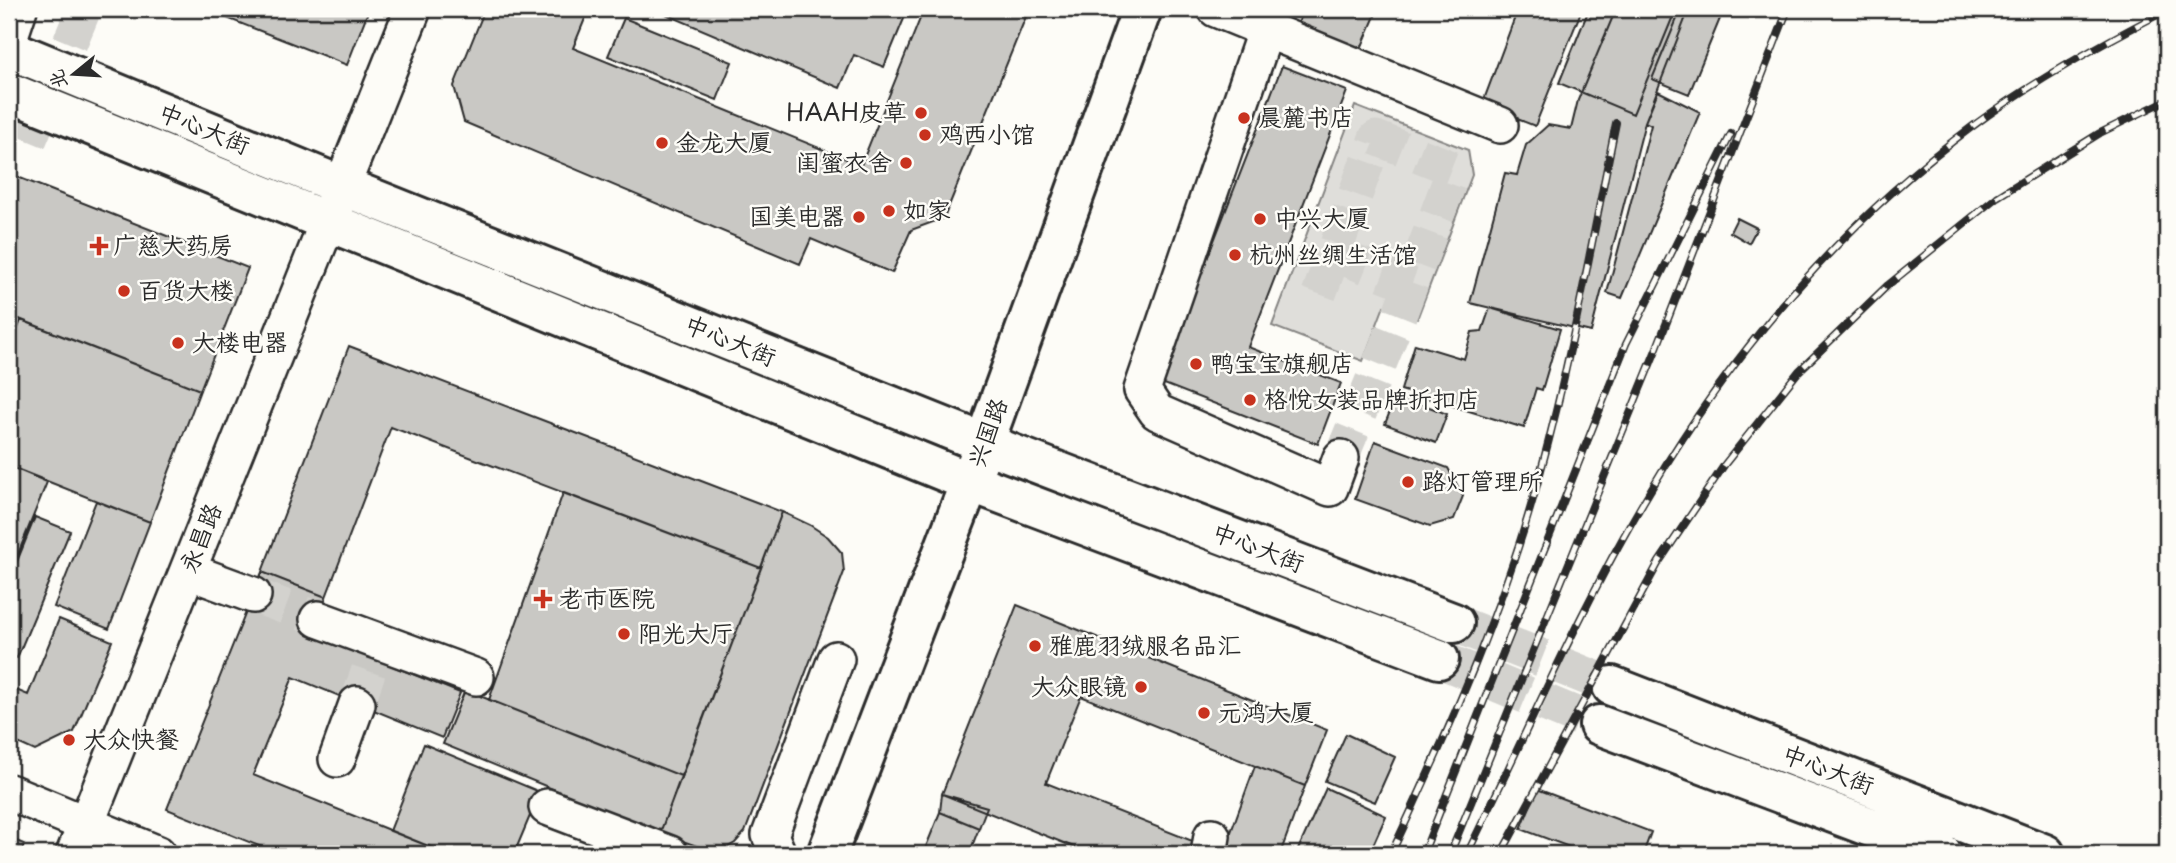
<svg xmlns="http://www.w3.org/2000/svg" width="2176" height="863" viewBox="0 0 2176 863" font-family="'Playpen Sans','LXGW WenKai TC',sans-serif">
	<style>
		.green { fill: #dfdeda; stroke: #858482; stroke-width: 2 }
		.building { fill: #c9c8c4; stroke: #2b2b2b; stroke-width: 2 }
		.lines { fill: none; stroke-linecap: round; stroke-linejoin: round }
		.minor-tunnel { stroke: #d3d2ce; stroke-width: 35; stroke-dasharray: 35 18; stroke-linecap: butt }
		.major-tunnel { stroke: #d3d2ce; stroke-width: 38; stroke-dasharray: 38 19; stroke-linecap: butt }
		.minor-casing { stroke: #2b2b2b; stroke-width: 40 }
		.major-casing { stroke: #2b2b2b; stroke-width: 44 }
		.highway-casing { stroke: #2b2b2b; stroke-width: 44 }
		.minor { stroke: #fdfcf7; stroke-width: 35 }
		.major { stroke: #fdfcf7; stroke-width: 38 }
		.highway { stroke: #fdfcf7; stroke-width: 38 }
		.rail-casing { stroke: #2b2b2b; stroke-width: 8 }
		.rail { stroke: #fdfcf7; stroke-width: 5; stroke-dasharray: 16; stroke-linecap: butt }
		.poi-dot { fill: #c8321e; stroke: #fdfcf7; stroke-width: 2.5 }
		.labels { text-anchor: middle; stroke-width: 5; stroke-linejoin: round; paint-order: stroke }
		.poi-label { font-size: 24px; fill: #2b2b2b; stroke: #fdfcf7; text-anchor: start }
		.street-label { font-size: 24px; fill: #2b2b2b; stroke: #fdfcf7 }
	</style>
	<rect width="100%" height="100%" fill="#fdfcf7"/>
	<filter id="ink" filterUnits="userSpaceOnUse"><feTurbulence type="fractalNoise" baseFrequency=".0143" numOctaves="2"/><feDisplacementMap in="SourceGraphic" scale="14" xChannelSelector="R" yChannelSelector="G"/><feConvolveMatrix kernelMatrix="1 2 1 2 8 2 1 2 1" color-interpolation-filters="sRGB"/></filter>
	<g filter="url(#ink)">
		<path class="green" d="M1355 106 1468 150 1472 175 1417 319 1384 306 1363 361 1272 326Z"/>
		<path class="building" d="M204 9H369L347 65Z
			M485 9H589L573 48 861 165 924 9H1029L944 218 911 230 892 273 811 239 800 264 464 122 454 86Z
			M664 9H908L884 67 854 55 840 88 663 13Z
			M1304 9H1378L1357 58 1295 30Z
			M1518 9H1582L1535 126 1482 105Z
			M1589 9H1676L1633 114 1559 83Z
			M1616 9H1689L1645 122 1591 332 1470 303 1505 173 1517 175 1526 145 1548 125 1571 129 1578 100Z
			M1681 9H1724L1689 94 1652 79Z
			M624 18 732 62 717 100 608 56Z
			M1282 66 1347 91 1248 347 1341 383 1318 444 1159 382Z
			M1658 91 1700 112 1622 298 1607 293 1651 125 1645 122Z
			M10 174 248 268 200 390 9 315V178Z
			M1737 218 1757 228 1749 243 1730 232Z
			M1490 308 1560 329 1542 390 1536 388 1524 428 1401 390 1415 344 1464 359 1472 332 1482 331Z
			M9 315 21 320 9 352Z
			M21 320 200 390 150 522 9 466V352Z
			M349 346 782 512 761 568 391 427 326 597 262 572Z
			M1397 394 1447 414 1436 443 1385 424Z
			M1375 441 1448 468 1463 496 1454 519 1430 526 1355 499Z
			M9 466 47 482 9 576Z
			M563 493 761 568 681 776 489 700Z
			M96 501 150 522 109 629 54 607Z
			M782 512 810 525 828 537 842 553 844 572 745 832 735 843 723 850H708L660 833Z
			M35 517 70 531 17 658 9 655V581Z
			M262 572 326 597 312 634 460 693 442 738 293 677 253 775 448 854H279L167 809Z
			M1017 605 1327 730 1305 786 1081 696 1046 783 1195 842 1190 854H1091L942 794Z
			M59 619 112 641 74 732 35 751 9 739V687L28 695Z
			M465 690 681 776 660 833 443 744Z
			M1346 734 1395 757 1375 802 1325 781Z
			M424 744 540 792 514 854H448L390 831Z
			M1255 766 1305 786 1280 854H1223Z
			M1326 788 1386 816 1369 854H1296Z
			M1537 789 1651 832 1643 854H1588L1521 829Z
			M942 794 987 807 979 828 940 812Z
			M940 812 979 828 969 854H923Z
			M9 838 24 844 21 854H9Z"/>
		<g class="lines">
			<path class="minor-tunnel" d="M29 141 84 9
				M1334 254 1411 285
				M1319 294 1376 138 1454 169 1400 313 1341 458
				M253 595 318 619
				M357 704 373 658"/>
			<path class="major-tunnel" d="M1454 623 1612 686
				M1439 659 1599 725"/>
			<g class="minor-casing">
				<path id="minor" d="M1216 9 1500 125
					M1266 29 1142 390 1157 412 1330 488 1341 458
					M9 39 19 9
					M342 186 413 9
					M188 571 253 595
					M318 619 476 677
					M337 759 357 704
					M9 792 158 854
					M547 807 670 854
					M74 854 328 221
					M778 854 770 835 836 659
					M1209 854 1212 836"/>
			</g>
			<g class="major-casing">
				<path id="major" d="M9 49 342 186 984 443 1454 623
					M9 92 970 482 1439 659
					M1612 686 2045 854
					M1599 725 1942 854
					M827 854 970 482 1142 9"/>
			</g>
			<g class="highway-casing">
				<path id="highway" d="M328 221 342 186"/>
			</g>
			<use href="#minor" class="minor"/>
			<use href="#major" class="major"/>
			<use href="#highway" class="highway"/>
			<g class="rail-casing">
				<path id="rail" d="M1391 854C1449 730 1506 603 1541 470 1572 356 1592 239 1616 123
					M1423 854 1626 344 1731 134
					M1450 854 1656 350 1788 9
					M1467 854C1527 733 1580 607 1650 491 1732 352 1843 222 1973 126 2034 81 2101 44 2167 10
					M1501 854 1659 562 1725 464 1799 371 1888 285 1997 197 2100 133 2167 100"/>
			</g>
			<use href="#rail" class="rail"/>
		</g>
	</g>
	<g class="poi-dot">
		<circle cx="921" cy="113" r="7"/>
		<circle cx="1244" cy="118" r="7"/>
		<circle cx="925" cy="135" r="7"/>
		<circle cx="662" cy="143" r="7"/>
		<circle cx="906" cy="163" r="7"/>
		<circle cx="889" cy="211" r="7"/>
		<circle cx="859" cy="217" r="7"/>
		<circle cx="1260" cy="219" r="7"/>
		<path d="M95.5 235.5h7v7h7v7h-7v7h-7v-7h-7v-7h7z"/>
		<circle cx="1235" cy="255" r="7"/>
		<circle cx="124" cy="291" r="7"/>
		<circle cx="178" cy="343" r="7"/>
		<circle cx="1196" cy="364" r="7"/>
		<circle cx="1250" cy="400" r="7"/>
		<circle cx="1408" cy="482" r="7"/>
		<path d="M539.5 588.5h7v7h7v7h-7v7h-7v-7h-7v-7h7z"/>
		<circle cx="624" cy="634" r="7"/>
		<circle cx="1035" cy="646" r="7"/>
		<circle cx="1141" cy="687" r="7"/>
		<circle cx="1204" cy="713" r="7"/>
		<circle cx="69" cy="740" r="7"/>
	</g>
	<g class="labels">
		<g class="poi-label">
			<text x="907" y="121" text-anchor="end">HAAH皮草</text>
			<text x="1258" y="126">晨麓书店</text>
			<text x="939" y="143">鸡西小馆</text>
			<text x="676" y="151">金龙大厦</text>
			<text x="892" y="171" text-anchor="end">闺蜜衣舍</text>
			<text x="903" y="219">如家</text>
			<text x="845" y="225" text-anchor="end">国美电器</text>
			<text x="1274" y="227">中兴大厦</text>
			<text x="113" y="254">广慈大药房</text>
			<text x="1249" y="263">杭州丝绸生活馆</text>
			<text x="138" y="299">百货大楼</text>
			<text x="192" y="351">大楼电器</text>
			<text x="1210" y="372">鸭宝宝旗舰店</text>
			<text x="1264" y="408">格悦女装品牌折扣店</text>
			<text x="1422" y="490">路灯管理所</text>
			<text x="559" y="607">老市医院</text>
			<text x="638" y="642">阳光大厅</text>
			<text x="1049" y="654">雅鹿羽绒服名品汇</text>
			<text x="1127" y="695" text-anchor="end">大众眼镜</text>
			<text x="1218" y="721">元鸿大厦</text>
			<text x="83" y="748">大众快餐</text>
		</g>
		<g class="street-label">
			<text transform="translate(204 129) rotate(22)" y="8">中心大街</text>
			<text transform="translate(730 341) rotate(22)" y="8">中心大街</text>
			<text transform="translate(988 433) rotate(-70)" y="8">兴国路</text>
			<text transform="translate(201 538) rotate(-68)" y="8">永昌路</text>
			<text transform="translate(1258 548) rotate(21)" y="8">中心大街</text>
			<text transform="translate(1828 770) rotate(21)" y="8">中心大街</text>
		</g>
	</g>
	<rect width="2176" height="863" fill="none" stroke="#fdfcf7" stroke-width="35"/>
	<rect x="18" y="18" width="2141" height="828" fill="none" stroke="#2b2b2b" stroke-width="2.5" filter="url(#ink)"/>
	<g transform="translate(74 74) rotate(252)" stroke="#fdfcf7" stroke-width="5" paint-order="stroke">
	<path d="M0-5L12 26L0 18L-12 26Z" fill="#2b2b2b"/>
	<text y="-10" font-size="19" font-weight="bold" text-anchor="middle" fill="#2b2b2b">北</text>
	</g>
</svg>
